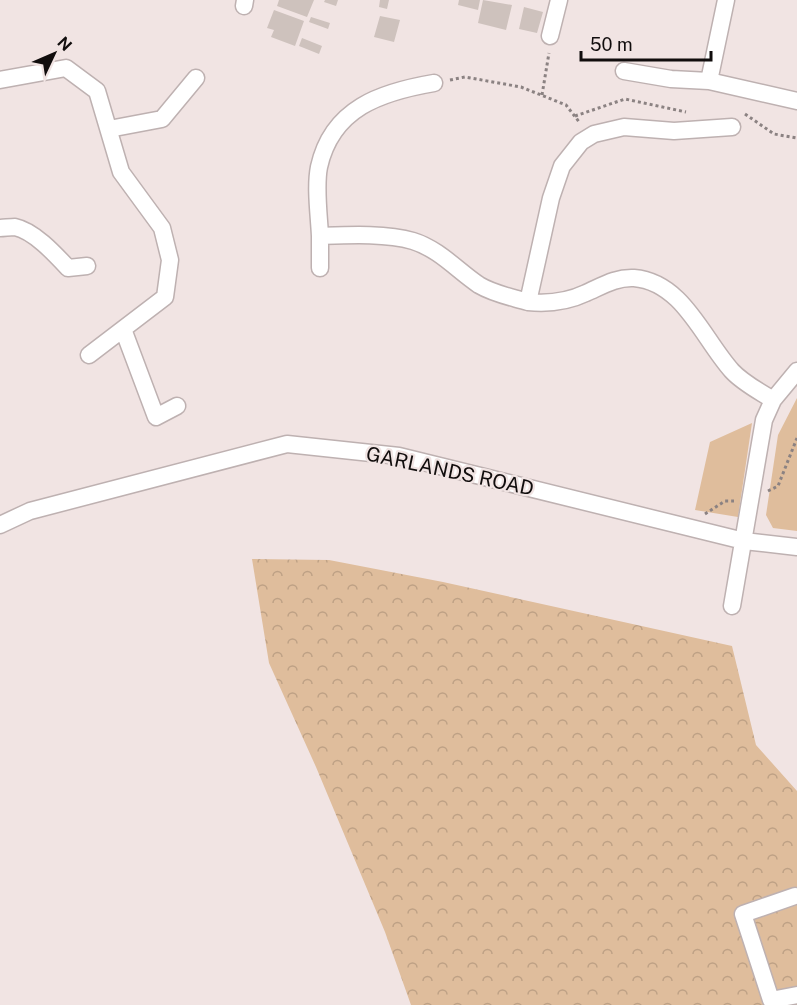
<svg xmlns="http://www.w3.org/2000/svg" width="797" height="1005" viewBox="0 0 797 1005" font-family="'Public Sans',sans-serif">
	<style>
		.grass { fill: #dfbd9c }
		.forest { fill: url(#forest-crowns) }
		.building { fill: #cec2bd }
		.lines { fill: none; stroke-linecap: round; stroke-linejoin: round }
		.minor-casing { stroke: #beb1b1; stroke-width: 19 }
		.path { stroke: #8b8282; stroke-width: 3; stroke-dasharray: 3 3; stroke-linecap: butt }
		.minor { stroke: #fff; stroke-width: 16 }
		.labels { text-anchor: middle; stroke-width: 4.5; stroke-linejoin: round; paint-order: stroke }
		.street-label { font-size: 20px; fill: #110d0d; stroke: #f1e4e3 }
	</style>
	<defs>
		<pattern id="forest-crowns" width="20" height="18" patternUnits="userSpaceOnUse" patternTransform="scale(1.5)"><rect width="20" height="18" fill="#dfbd9c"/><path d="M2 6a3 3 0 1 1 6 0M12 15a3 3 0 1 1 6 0" fill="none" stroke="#bea185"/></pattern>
	</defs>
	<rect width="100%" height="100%" fill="#f1e4e3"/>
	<path class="grass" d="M797 398V531L773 528 766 515 778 435Z
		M752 423 738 517 695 510 710 442Z"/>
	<path class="forest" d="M252 559 329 560 443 582 732 646 756 745 797 791V1005H411L385 932 316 767 269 663Z"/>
	<path class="building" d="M279 0H314L307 17 277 6Z
		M325 0H338L336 6 324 2Z
		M380 0H389L387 9 379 7Z
		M459 0H480L478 10 458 5Z
		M483 0 512 5 506 30 478 23Z
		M524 7 543 12 537 33 519 29Z
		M274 10 304 21 295 46 271 37 274 30 267 28Z
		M380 16 400 20 394 42 374 37Z
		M311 17 330 23 328 29 309 22Z
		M302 38 322 46 319 54 299 46Z"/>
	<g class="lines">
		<g class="minor-casing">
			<path id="minor" d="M244 6 245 0
				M550 36 559 0
				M624 71 671 79 709 81 797 101
				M0 80 66 68 97 91 121 172 162 228 170 260 165 297 89 355
				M709 81 726 0
				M434 83C381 92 332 108 319 167 315 187 319 215 320 236 348 235 386 233 413 241 439 249 458 271 479 285 494 294 511 297 528 302
				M732 127 674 131 624 127 594 134 581 142 562 166 551 198 528 302C548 304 567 302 586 293 602 286 616 277 634 278 683 282 703 339 732 371 743 383 759 391 773 400
				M109 129 162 119 196 78
				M0 228C4 228 10 227 15 227 34 231 55 254 68 268L87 266
				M320 236V268
				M123 329 156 417 177 406
				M0 525 30 511 287 444 399 456 744 541 797 547
				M732 606 764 420 773 400 797 371
				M795 896 743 914 771 1000 797 995"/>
		</g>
		<path class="path" d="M450 80 465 77 521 87 566 105 580 123
			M542 95 549 53
			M745 114 774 134 797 138
			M575 116 625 99 686 112
			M768 491 778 486 797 438
			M705 514 725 501H734"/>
		<use href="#minor" class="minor"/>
	</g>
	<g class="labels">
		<g class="street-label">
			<text transform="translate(450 471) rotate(12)" y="7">GARLANDS ROAD</text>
		</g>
	</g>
	<g transform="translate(54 54) rotate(46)" stroke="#f1e4e3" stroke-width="4.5" paint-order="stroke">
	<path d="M0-4.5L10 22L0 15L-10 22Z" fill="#110d0d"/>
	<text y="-9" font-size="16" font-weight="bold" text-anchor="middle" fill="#110d0d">N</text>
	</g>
	<path d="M581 51v9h130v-9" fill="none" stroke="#110d0d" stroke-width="3"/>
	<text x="590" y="51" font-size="18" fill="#110d0d" stroke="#f1e4e3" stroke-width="4.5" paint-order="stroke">50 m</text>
</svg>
